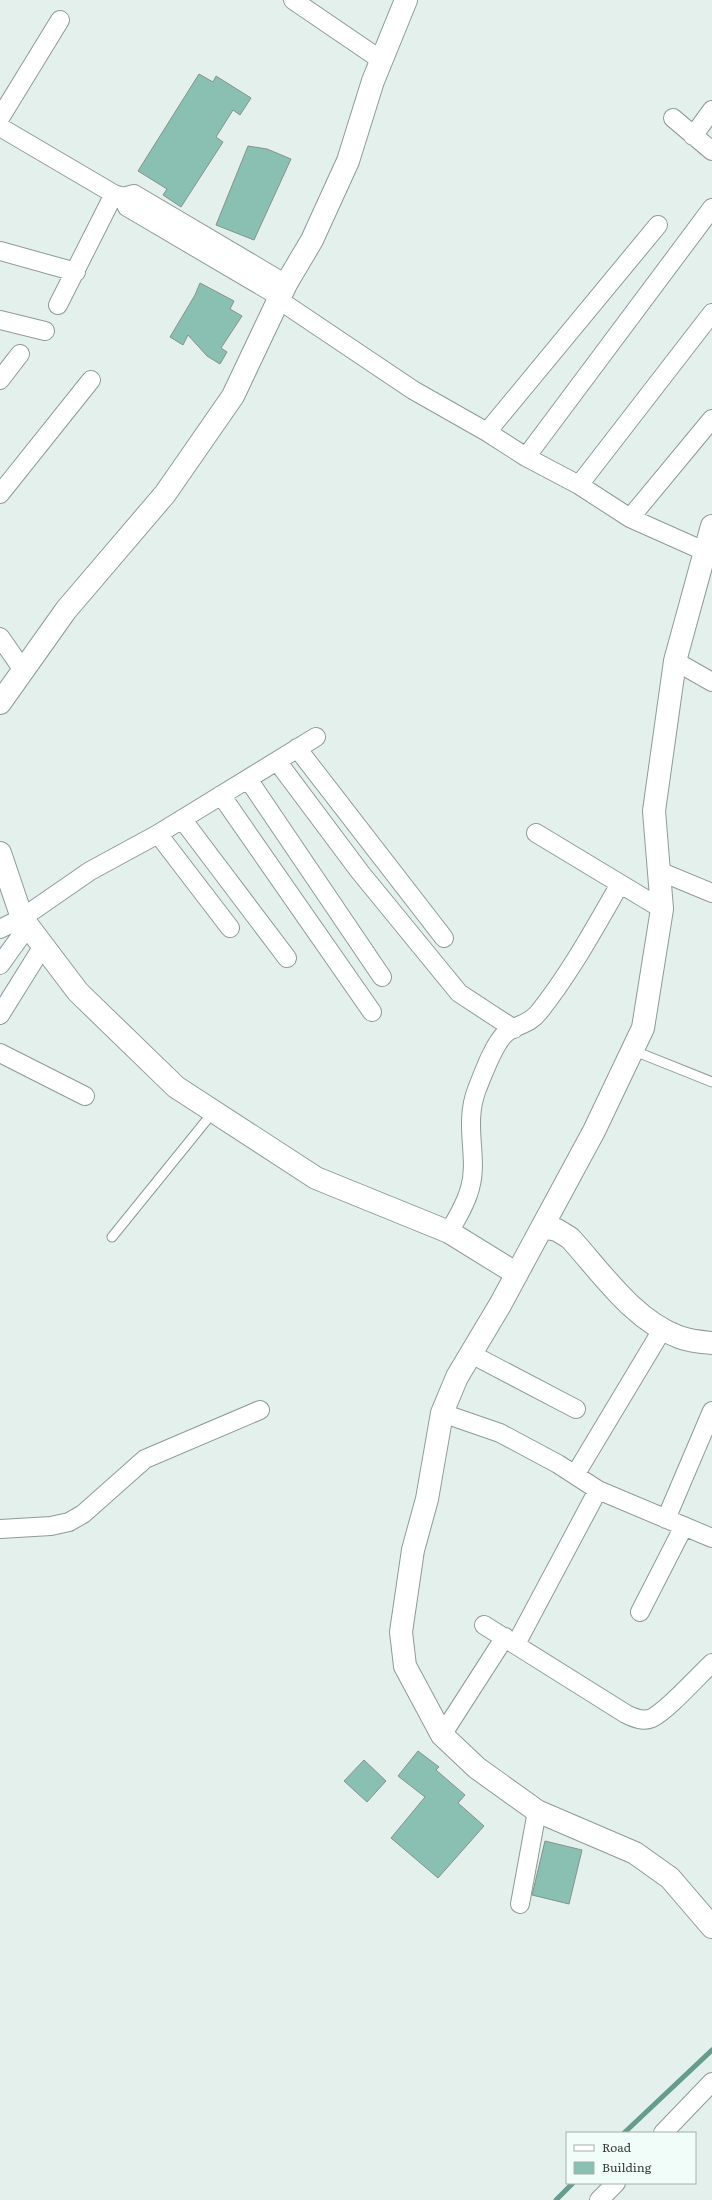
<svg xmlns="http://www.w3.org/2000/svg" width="712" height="2200" viewBox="0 0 712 2200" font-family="Literata,serif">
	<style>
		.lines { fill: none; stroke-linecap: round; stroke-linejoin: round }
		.stream { stroke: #669c8e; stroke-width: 5 }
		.building { fill: #89c0b2; stroke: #86928f }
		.service-casing { stroke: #8e9b97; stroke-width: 11 }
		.minor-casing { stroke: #8e9b97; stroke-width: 20 }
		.tertiary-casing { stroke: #8e9b97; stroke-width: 24 }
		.service { stroke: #fff; stroke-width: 9 }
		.minor { stroke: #fff; stroke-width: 18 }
		.tertiary { stroke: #fff; stroke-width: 22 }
	</style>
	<rect width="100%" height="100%" fill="#e3f0ec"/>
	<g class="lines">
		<path class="stream" d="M624 2133 712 2050
			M556 2200 573 2183"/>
	</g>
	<path class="building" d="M199 74 213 82 216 76 251 98 240 115 233 110 216 137 223 142 181 207 163 195 167 189 138 171Z
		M248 146 267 149 291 159 254 240 216 225Z
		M200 283 234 301 230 309 242 316 221 348 227 352 220 364 207 356 188 335 183 345 170 337 195 295Z
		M418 1751 439 1767 436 1770 465 1795 458 1803 484 1826 438 1878 391 1838 425 1797 398 1776Z
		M364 1760 386 1781 367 1802 344 1781Z
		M545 1841 582 1850 569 1904 532 1895Z"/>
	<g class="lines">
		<g class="service-casing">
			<path id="service" d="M632 1050 712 1082
				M112 1237 214 1111"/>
		</g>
		<g class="minor-casing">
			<path id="minor" d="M293 0 381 60
				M0 118 60 20
				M673 118 712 151
				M0 127 114 194 123 197 134 194 286 284
				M693 136 712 110
				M123 197 127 207 280 297
				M0 251 76 272
				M279 300 413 390 487 432 526 457 579 485 630 518 704 551
				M58 305 114 194
				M0 320 45 331
				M0 380 20 354
				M487 432 658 225
				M526 457 712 208
				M579 485 712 313
				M0 494 91 380
				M630 518 712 419
				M0 637 23 670
				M675 661 712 682
				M297 748 444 938
				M277 761 360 872 459 993 514 1029
				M248 779 382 977
				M221 795 372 1012
				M182 819 287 958
				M536 833 662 909
				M158 834 230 928
				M659 871 712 893
				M0 929 22 918 90 871 158 834 316 737
				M0 965 28 926
				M0 1015 43 946
				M0 1053 85 1096
				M449 1232C457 1218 466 1204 470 1188 479 1157 463 1125 477 1089 483 1074 494 1043 506 1033 517 1024 529 1025 539 1012 571 972 595 927 620 884
				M471 1354 576 1409
				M442 1413 500 1433 558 1464 598 1490 712 1538
				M575 1475 662 1330
				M666 1519 712 1411
				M0 1529 51 1526 69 1522 83 1514 145 1459 260 1410
				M640 1612 684 1526
				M484 1625 626 1714C634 1718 643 1722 652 1718 668 1710 698 1676 712 1663
				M516 1644 598 1490
				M442 1735 505 1637
				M520 1904 537 1811
				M663 2133 712 2082
				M599 2200 616 2183"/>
		</g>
		<g class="tertiary-casing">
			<path id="tertiary" d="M712 526 675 661 654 811 662 909 643 1028 594 1131 500 1305 457 1377 442 1413 427 1499 413 1550 401 1632 405 1666 442 1735 477 1768 537 1811 635 1853 670 1878 712 1927
				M0 703 66 610 165 494 233 396 286 284 312 240 348 161 373 81 406 0
				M0 853 22 918 78 992 176 1087 316 1178 449 1232 517 1274
				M542 1227 557 1230 570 1238C602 1273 633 1320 679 1337 689 1341 701 1342 712 1343"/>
		</g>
		<use href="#service" class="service"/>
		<use href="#minor" class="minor"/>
		<use href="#tertiary" class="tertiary"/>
	</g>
	<rect x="566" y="2132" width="130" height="52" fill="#f0fdf9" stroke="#a6b0ad"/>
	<rect x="574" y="2145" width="20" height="6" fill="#ffffff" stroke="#a6b0ad"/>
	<text x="602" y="2152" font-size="12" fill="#383d3c">Road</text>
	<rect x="574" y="2162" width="20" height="12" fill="#89c0b2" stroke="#a6b0ad"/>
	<text x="602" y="2172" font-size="12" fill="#383d3c">Building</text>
</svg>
